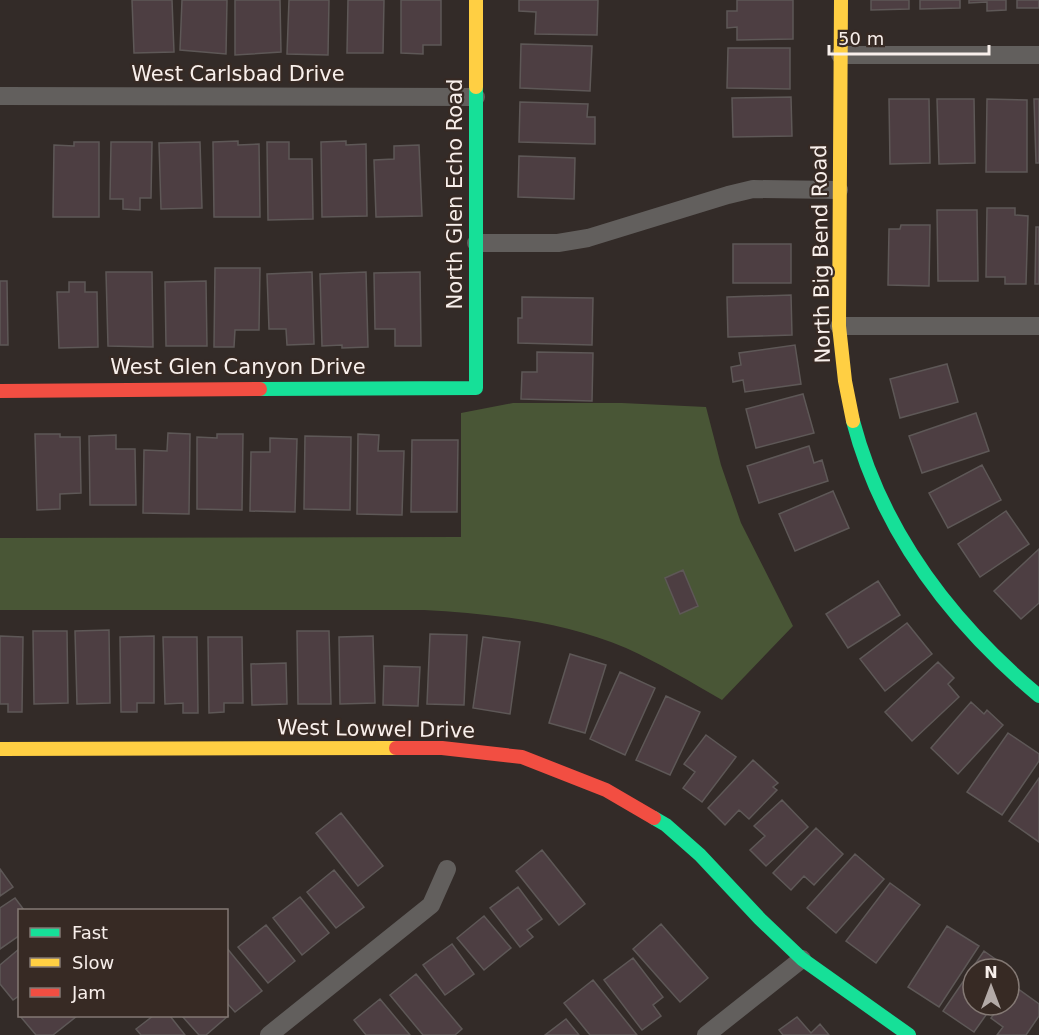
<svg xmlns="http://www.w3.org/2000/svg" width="1039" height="1035" viewBox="0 0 1039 1035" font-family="'DejaVu Sans',sans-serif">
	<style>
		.green { fill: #495636 }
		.building { fill: #4d3e42; stroke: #5e5857; stroke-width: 1.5 }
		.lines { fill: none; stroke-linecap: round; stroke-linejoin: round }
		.street { stroke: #625f5d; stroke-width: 18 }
		.fast { stroke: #16e098; stroke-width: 14 }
		.slow { stroke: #ffcf43; stroke-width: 14 }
		.jam { stroke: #f24e42; stroke-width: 14 }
		.labels { text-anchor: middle; stroke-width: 4.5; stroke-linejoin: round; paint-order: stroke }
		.street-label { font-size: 21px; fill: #f8efeb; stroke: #372a24 }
	</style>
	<rect width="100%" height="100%" fill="#332b28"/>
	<path class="green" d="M513 403H622L706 407 721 465 741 523 793 626 722 700C691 682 659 663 626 648 562 621 493 614 424 610H0V538L461 537V413Z"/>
	<path class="building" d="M132 0H172L174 52 134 53Z
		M182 0H227L226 54 180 50Z
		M235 0H280L281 52 235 55Z
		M289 0H329L328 55 287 54Z
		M348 0H384L383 53H347Z
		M401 0H441V45H423V54L401 53Z
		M519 0H598L597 35 535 34 536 12 519 11Z
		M737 0H793V39L737 40V27L727 28V11H737Z
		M871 0H909V9L871 10Z
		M920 0H960V8L920 9Z
		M969 0H1006V10L987 11V2L969 3Z
		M1017 0H1039V8H1017Z
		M521 44 592 46 590 91 520 88Z
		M728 48H790V89L727 88Z
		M791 97 792 136 733 137 732 98Z
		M889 99H929L930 163 890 164Z
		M937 99H974L975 163 939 164Z
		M987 99 1027 100V172H986Z
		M1034 99H1039V163H1036Z
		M520 102 588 104 587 117H595V144L519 142Z
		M238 141V145L259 144 260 217H214L213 142Z
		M346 141V145L366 144 367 216 322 217 321 142Z
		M74 142H99V217H53L54 145 74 146Z
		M111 142H152L151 198H140V210L123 209V199H110Z
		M200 142 202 208 161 209 159 143Z
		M267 142H289V159H312L313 219 268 220Z
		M419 145 422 216 376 217 374 160 394 159V146Z
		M519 156 575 158 574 199 518 197Z
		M987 208H1015V215L1028 216 1026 284H1005V277H986Z
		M937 210H977L978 281H938Z
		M901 225H930L929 286 888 285 889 229H900Z
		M1036 227H1039V284H1035Z
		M733 244H791V283H733Z
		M215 268H260L259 330H235L234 347H214Z
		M106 272H152L153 347 108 346Z
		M312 272 314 344 287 345 286 329H269L267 274Z
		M366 272 368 347 342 348V345L322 346 320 274Z
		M420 272 421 346H395V329H375L374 273Z
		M0 281H7L8 345H0Z
		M206 281 207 346H166L165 282Z
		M69 282H85V292H97L98 347 59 348 57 292H69Z
		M791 295 792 335 728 337 727 297Z
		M522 297 593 298 592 345 518 343V318H522Z
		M795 345 801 384 745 392 743 380 733 382 731 367 741 365 739 353Z
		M537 352 593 353 592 401 521 399 522 372H537Z
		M947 364 958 402 900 418 890 379Z
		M803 394 814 433 756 448 746 409Z
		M976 413 989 451 922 473 909 436Z
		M168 433 190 434 189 514 143 513 144 450 167 451Z
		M35 434H60V437H80L81 493 60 494V509L37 510Z
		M217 434H243L242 510 197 509V437L217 438Z
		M358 434 379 435 378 451H404L402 515 357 514Z
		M116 435V449H135L136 505H90L89 436Z
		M305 436 351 437 350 510 304 509Z
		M270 438 297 439 295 512 250 511 251 452H270Z
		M412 440H458L457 512H411Z
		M809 446 814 463 822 460 828 481 759 503 747 466Z
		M982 465 1001 500 948 528 929 493Z
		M833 491 849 528 795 551 779 514Z
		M1006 511 1029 544 980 577 958 544Z
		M1039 549V603L1021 619 994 591Z
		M683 570 698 606 680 614 665 578Z
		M878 581 900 615 848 648 826 614Z
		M907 623 932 654 885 691 860 659Z
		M109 630 110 703 77 704 75 631Z
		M33 631H67L68 703 34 704Z
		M297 631H329L331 704H298Z
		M430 634 467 635 464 705 427 704Z
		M0 636 23 637 22 712H8V704H0Z
		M154 636V703H137V712H121L120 637Z
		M373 636 375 703 340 704 339 637Z
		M163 637H197L198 713H183V703L165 704Z
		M208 637H242L243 703H224V712L209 713Z
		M483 637 520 642 510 714 473 708Z
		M570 654 606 665 585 733 549 723Z
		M938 662 954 678 948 684 959 697 912 741 885 712Z
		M286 663 287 704 252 705 251 664Z
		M384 666 420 667 418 706 383 705Z
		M620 672 655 688 625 755 590 739Z
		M666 696 700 712 670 775 636 760Z
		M971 702 984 714 987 710 1003 725 958 774 931 748Z
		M1008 733 1039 754V761L1002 815 967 792Z
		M706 735 736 757 702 802 683 788 695 772 684 764Z
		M753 760 778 783 773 787 777 790 749 819 739 810 725 825 708 808Z
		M1039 778V842L1009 821Z
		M782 800 808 827 766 866 750 850 765 836 754 826Z
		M341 813 383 866 358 886 316 833Z
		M816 828 843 854 814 885 804 876 791 890 773 873Z
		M542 850 585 904 559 925 516 871Z
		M855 854 884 879 836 933 807 908Z
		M0 869 13 887 0 896Z
		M334 870 364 907 336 928 307 892Z
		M890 883 920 905 876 963 846 941Z
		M518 887 542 919 527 930 533 937 520 947 490 908Z
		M300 897 329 933 302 955 273 918Z
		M15 898 24 910H20V935L0 949V908Z
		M484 916 511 948 484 970 457 938Z
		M661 924 708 978 680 1002 633 949Z
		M266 925 295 961 268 983 238 947Z
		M947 926 979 946 939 1007 908 987Z
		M452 944 474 974 445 995 423 965Z
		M226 947 262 991 235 1012 226 1002Z
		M19 949 20 995 13 1000 0 984V965Z
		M984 951 1015 973 1009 982V969H973V1005H993L974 1032 943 1011Z
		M633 958 663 997 653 1005 661 1016 642 1030 604 980Z
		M416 974 462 1029 455 1035H423L390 995Z
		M593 980 637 1035H590L564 1003Z
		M1014 986 1039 1004V1016L1026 1035H997L1003 1027 991 1018 1001 1005H1009V993Z
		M380 999 410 1035H366L354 1020Z
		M226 1015 228 1016 206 1035H199L182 1016Z
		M20 1016H77L53 1035H36Z
		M153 1016H170L185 1035H141L136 1029Z
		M797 1017 811 1033 820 1024 829 1035H783L779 1030Z
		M566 1019 579 1035H545Z"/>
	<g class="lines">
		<path class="street" d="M840 55H1039
			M0 96 476 97
			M476 243H558L588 238 728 195 753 189 839 190
			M839 326H1039
			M269 1035 431 905 447 869
			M706 1035 802 959"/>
		<path class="fast" d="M260 389 476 388V87
			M853 421C882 532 952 623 1039 696
			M654 818 666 825 700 855 760 919 802 959 909 1035"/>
		<path class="slow" d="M476 0V87
			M841 0 839 326 845 381 853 421
			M0 749 396 748"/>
		<path class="jam" d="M0 391 260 389
			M396 748H442L522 757 606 790 654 818"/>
	</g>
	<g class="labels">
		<g class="street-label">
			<text x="238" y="81">West Carlsbad Drive</text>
			<text transform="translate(455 194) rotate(-90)" y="7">North Glen Echo Road</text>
			<text transform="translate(821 254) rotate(-91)" y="7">North Big Bend Road</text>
			<text x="238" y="374">West Glen Canyon Drive</text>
			<text transform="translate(376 729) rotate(1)" y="7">West Lowwel Drive</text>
		</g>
	</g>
	<rect x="18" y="909" width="210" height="108" fill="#372a24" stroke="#847974" stroke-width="1.5"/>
	<rect x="30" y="928" width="30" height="9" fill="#16e098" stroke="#847974" stroke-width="1.5"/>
	<text x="72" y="939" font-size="18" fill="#f8efeb">Fast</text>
	<rect x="30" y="958" width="30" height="9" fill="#ffcf43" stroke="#847974" stroke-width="1.5"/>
	<text x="72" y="969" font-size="18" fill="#f8efeb">Slow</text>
	<rect x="30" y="988" width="30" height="9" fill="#f24e42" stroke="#847974" stroke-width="1.5"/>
	<text x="72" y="999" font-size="18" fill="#f8efeb">Jam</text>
	<g transform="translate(991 987)"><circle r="28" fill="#372a24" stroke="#847974" stroke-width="1.5"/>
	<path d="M0-4.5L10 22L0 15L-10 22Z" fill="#b3aaa7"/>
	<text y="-9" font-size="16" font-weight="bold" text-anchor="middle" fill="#f8efeb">N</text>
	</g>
	<path d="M829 45v9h160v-9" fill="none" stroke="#f8efeb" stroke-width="3"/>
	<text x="838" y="45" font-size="18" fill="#f8efeb" stroke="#372a24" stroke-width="4.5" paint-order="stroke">50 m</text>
</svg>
